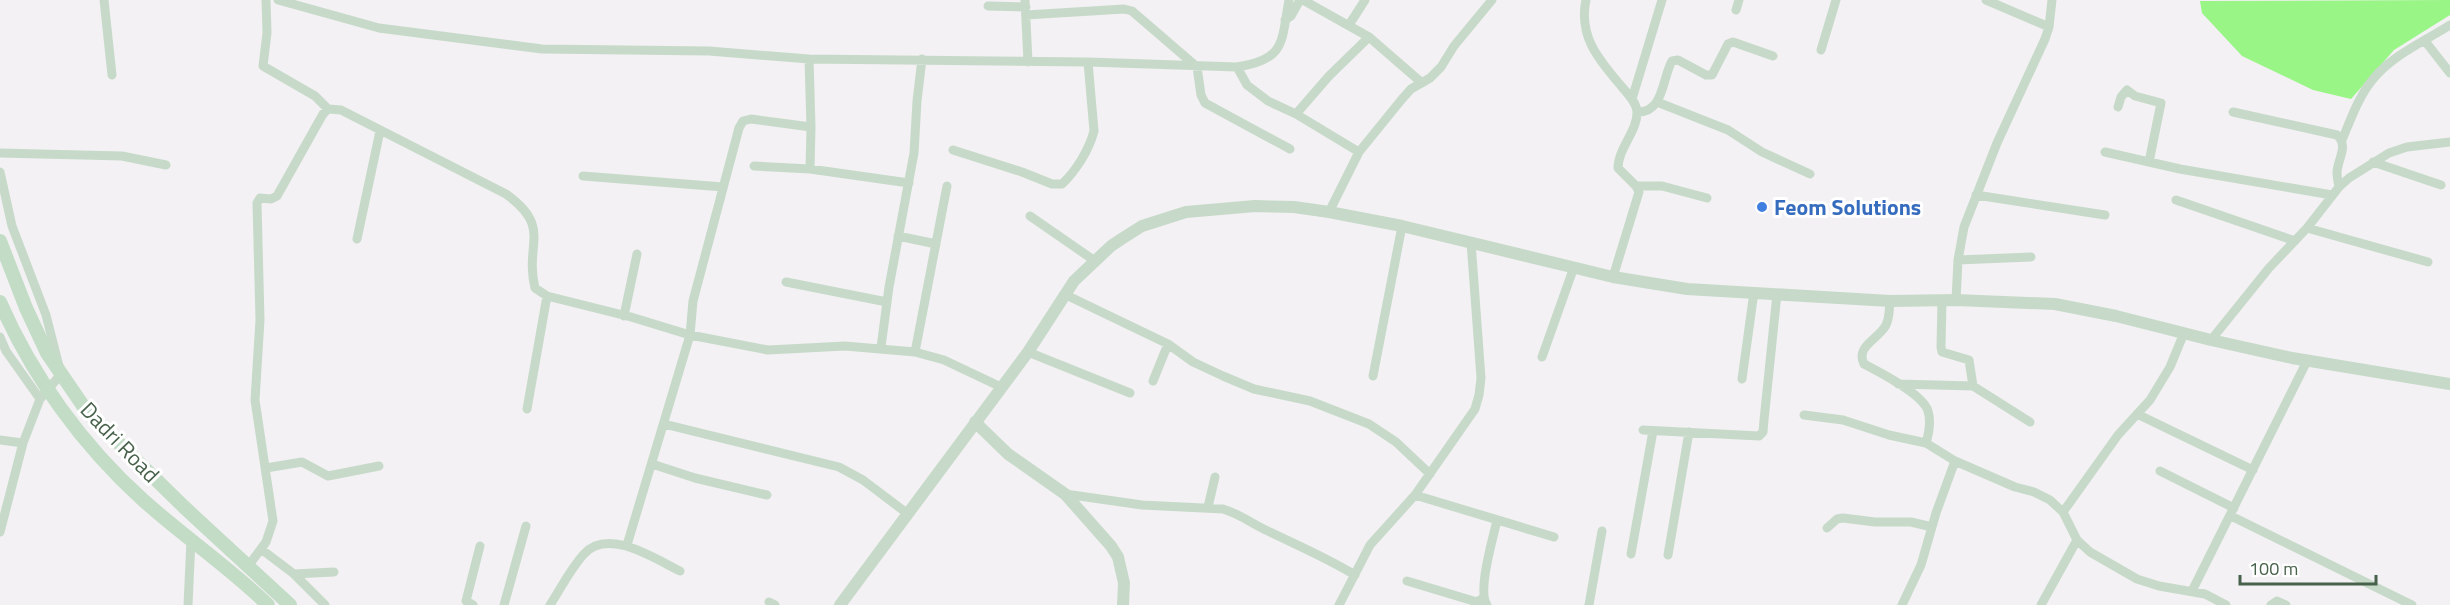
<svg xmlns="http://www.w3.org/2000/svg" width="2450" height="605" viewBox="0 0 2450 605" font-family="'Titillium Web',sans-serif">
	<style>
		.water { fill: #9af587 }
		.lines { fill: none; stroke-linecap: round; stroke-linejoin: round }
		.minor { stroke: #c7dac9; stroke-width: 9 }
		.tertiary { stroke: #c7dac9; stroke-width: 12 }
		.secondary { stroke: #c3dcc6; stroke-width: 14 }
		.shop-dot { fill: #3f7fe0; stroke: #fff; stroke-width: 2 }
		.labels { text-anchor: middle; stroke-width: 6; stroke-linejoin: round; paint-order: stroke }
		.shop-label { font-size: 22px; font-weight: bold; fill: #366cbe; stroke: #fff; text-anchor: start }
		.street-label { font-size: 22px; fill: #47614a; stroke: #fff }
	</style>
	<rect width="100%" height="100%" fill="#f3f1f4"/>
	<path class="water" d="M2450 0V15L2394 50 2351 99 2313 90 2242 56 2202 13 2200 1Z"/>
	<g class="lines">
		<path class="minor" d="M104 0 112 75
			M266 0 267 33 263 66 315 96 328 109
			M278 0 379 28 542 49 709 51 809 59 1088 62 1237 67C1286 59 1281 43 1289 0
			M1025 0 1028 62
			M1303 0 1369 37 1422 83
			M1586 0C1578 37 1600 61 1622 87 1628 94 1636 102 1637 111 1638 131 1618 148 1618 168L1636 186 1639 192 1613 277
			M1986 0 2049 27
			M988 6 1026 7
			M1736 10 1739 0
			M1026 15 1124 9 1132 11 1197 67 1201 95 1205 103 1290 149
			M1285 20 1291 16 1300 0
			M1349 25 1365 0
			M2425 41 2450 73
			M1821 50 1836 0
			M809 59 811 127 810 169
			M1237 67 1247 85 1268 101 1296 114 1359 152
			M1632 99 1662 0
			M1657 102 1728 130 1762 152 1810 174
			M2118 107 2121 97 2127 90 2135 96 2161 103 2149 162
			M1637 112C1664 113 1662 78 1672 61L1678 60 1706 75H1712L1728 44 1733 42 1773 56
			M2233 112 2337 135C2349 146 2338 158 2337 172 2337 177 2338 182 2339 187
			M1296 114 1329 76 1369 37
			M2342 140C2351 119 2359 95 2374 78 2393 55 2425 41 2450 25
			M953 150 1022 172 1052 184H1062C1076 171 1089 150 1094 131L1088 62
			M2105 152 2180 169 2332 195
			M0 153 122 156 166 165
			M2373 162 2441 185
			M754 166 810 169 909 183
			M0 172 12 226 46 315 61 374 40 399
			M583 176 723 187
			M1636 186H1662L1707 198
			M1976 195 2105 215
			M2176 200 2295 241
			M1329 212 1359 152 1402 99 1411 89 1430 78 1441 67 1454 46 1492 0
			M1030 216 1095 261
			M2307 228 2428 262
			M898 236 936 244
			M357 239 380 131
			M1958 260 2031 257
			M786 282 887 302
			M1064 294 1168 344 1193 362 1223 376 1254 389 1310 401 1369 424 1396 442 1430 474
			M1942 300 1941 347 1942 352 1969 360 1973 386 2030 422
			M1956 300 1958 260 1964 227 1997 143 2045 39 2049 27 2052 0
			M1890 301C1889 309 1890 317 1886 325 1879 339 1855 346 1864 364 1879 372 1923 394 1928 411 1931 421 1929 433 1926 443
			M624 316 637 254
			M0 337 6 351 40 399 23 443 0 532
			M2211 340 2269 268 2307 228 2339 187 2349 178 2389 153 2407 147 2450 142
			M881 347 889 287 914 153 917 101 922 59
			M915 352 947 186
			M1028 352 1130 393
			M1542 357 1574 267
			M1373 376 1402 226
			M1742 379 1754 292
			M1153 381 1168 344
			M1898 384 1973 386
			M527 409 547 296
			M2137 414 2253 470
			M1804 415 1843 420 1889 435 1926 443 1955 461 2015 487 2034 492 2050 500 2063 512 2077 540 2090 552 2137 579 2159 586 2205 594 2226 605
			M664 424 839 467 863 480 908 514
			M1643 430 1759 436 1763 432 1764 420 1777 294
			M0 440 23 443
			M652 464 695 478 767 495
			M266 468 302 462 328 476 379 466
			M2160 471 2234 508
			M1065 494 1142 505 1223 509C1240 514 1254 525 1270 532 1299 546 1327 558 1355 575
			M1415 495 1554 537
			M1208 507 1215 477
			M2063 512 2118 435 2150 400 2170 367 2184 333
			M2231 516 2412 605
			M1827 528 1837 519 1843 518 1875 522H1911L1932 527
			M627 545 690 335 693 301 739 128 743 121 751 119 811 127
			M261 549 294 574 325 605
			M1631 554 1653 431
			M1668 555 1689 432
			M249 565 266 542 273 521 255 400 260 320 257 203 260 198 271 199 277 196 323 114 328 109 341 110 506 194C553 228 524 243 535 288L547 296 631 317 690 335 768 350 845 346 915 352 944 360 1001 387
			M294 574 334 572
			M1407 581 1477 602 1483 598
			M2192 591 2307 361
			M769 602 775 605
			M188 605 191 540
			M473 605 466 601 480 546
			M504 605 526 526
			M550 605C561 588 571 568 584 554 608 527 655 559 680 571
			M1339 605 1370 545 1415 495 1475 409 1479 395 1481 378 1471 242
			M1487 605C1477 591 1493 539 1497 520
			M1589 605 1602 531
			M1902 605 1921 565 1936 513 1955 461
			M2041 605 2077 540
			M2271 605 2277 601 2286 605"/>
		<path class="tertiary" d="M975 422 1008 454 1065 494 1111 546 1118 557 1124 583 1123 605
			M840 605 1028 352 1074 281 1111 246 1123 238 1142 226 1186 212 1255 206 1294 207 1329 212 1402 226 1613 277 1687 289 1890 301 1956 300 2055 304 2116 316 2211 340 2292 358 2450 384"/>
		<path class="secondary" d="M0 241 26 308 47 353 88 413 184 507 290 605
			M0 302C32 376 83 446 143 500 183 536 229 567 268 605"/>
	</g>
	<circle class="shop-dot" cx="1762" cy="207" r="6"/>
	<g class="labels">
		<g class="shop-label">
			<text x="1774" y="215">Feom Solutions</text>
		</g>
		<g class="street-label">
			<text transform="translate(120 442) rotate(46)" y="8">Dadri Road</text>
		</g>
	</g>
	<path d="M2240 575v9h136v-9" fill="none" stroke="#47614a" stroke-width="3"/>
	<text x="2249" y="575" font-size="18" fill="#47614a" stroke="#ffffff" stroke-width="4.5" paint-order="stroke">100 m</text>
</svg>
